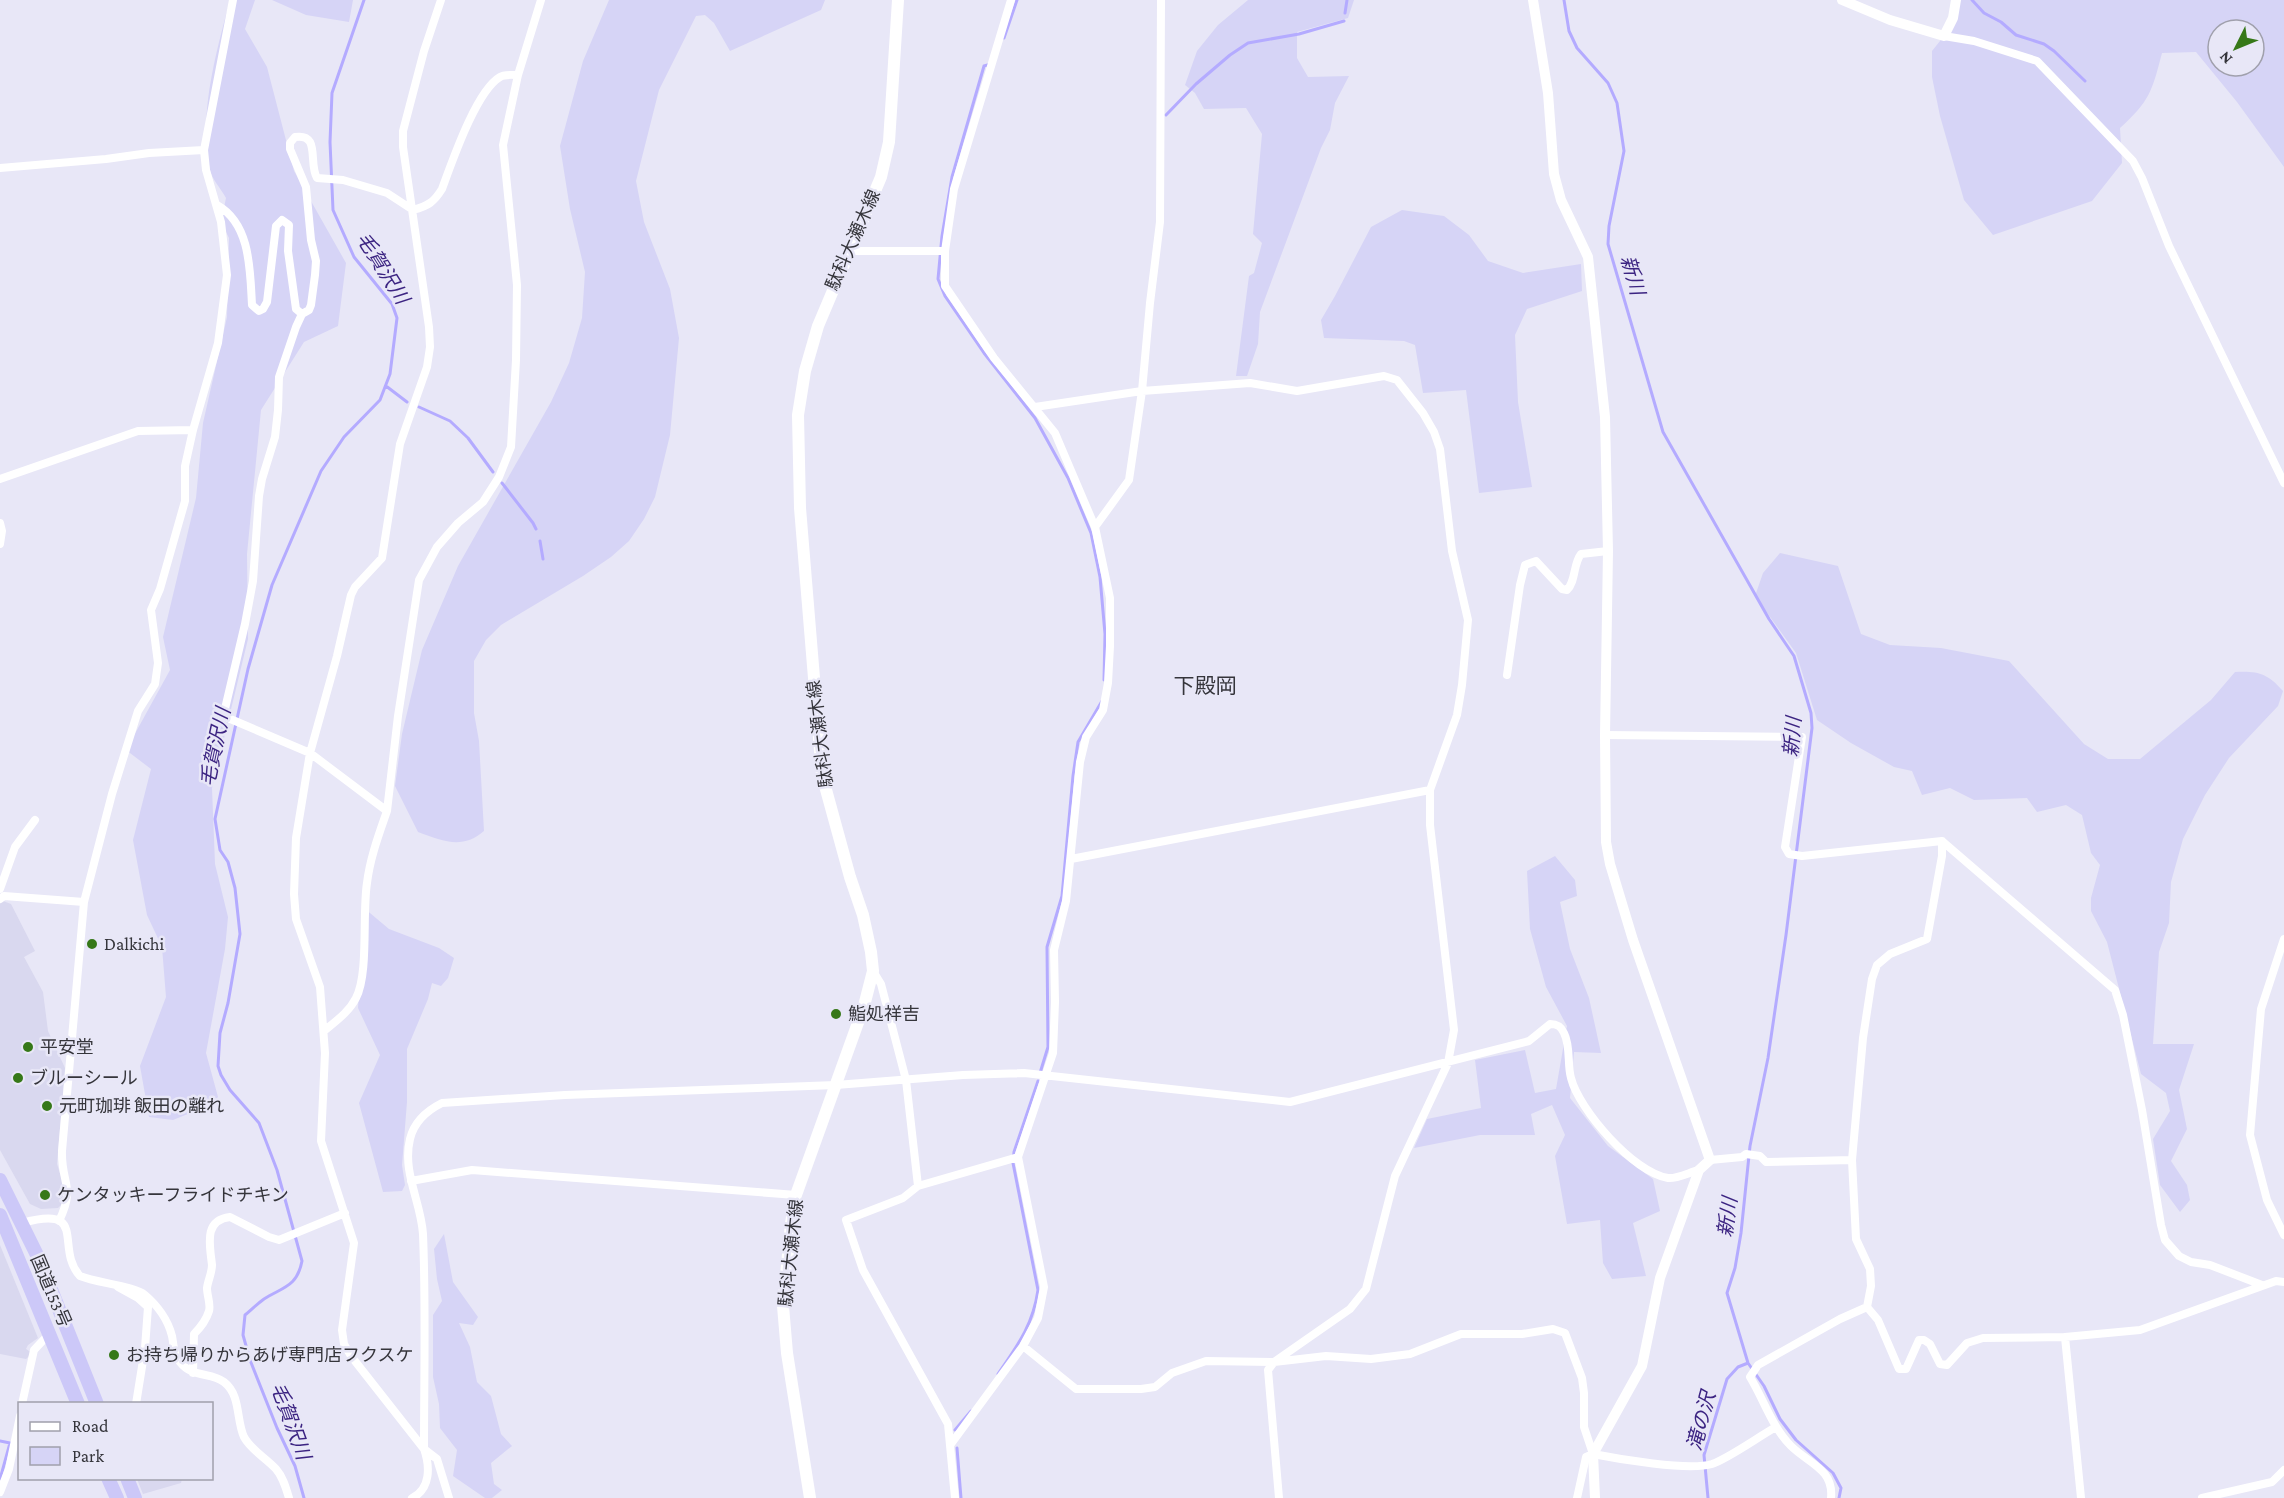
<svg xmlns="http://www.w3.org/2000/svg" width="2284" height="1498" viewBox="0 0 2284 1498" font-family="'Crimson Pro','Noto Sans JP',serif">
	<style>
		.built { fill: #d9d8ef }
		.green { fill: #d6d4f6; fill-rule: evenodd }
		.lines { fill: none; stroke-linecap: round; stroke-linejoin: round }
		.stream { stroke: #b4abff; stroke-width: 3 }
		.minor { stroke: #fff; stroke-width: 8 }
		.tertiary { stroke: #fff; stroke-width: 10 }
		.secondary { stroke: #fff; stroke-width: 12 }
		.trunk { stroke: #ccc8f8; stroke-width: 14 }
		.poi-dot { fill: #367818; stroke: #e8e7f7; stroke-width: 2 }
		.labels { text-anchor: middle; stroke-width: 5; stroke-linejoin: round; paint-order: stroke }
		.street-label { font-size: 18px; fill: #35353b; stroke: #e8e7f7 }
		.poi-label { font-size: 18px; fill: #35353b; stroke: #e8e7f7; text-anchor: start }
		.water-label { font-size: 20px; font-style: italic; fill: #3c2482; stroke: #e8e7f7 }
		.quarter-label { font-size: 21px; fill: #35353b; stroke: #e8e7f7 }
	</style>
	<rect width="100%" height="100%" fill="#e8e7f7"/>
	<path class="built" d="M3 901 11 904 35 951 24 957 43 992 48 1031 65 1068 57 1164 65 1189 62 1204 58 1208 41 1209 30 1204 0 1150V903Z
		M0 1245 38 1338 28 1345 26 1349 32 1353 26 1359 0 1354Z
		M137 1479H182L181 1483 143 1494Z"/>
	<path class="green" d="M230 0H255L245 29 267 67 294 171 346 263 338 326 304 342 261 410 247 554 248 639 212 788 215 864 228 917 225 949 206 1053 218 1097 210 1105 173 1120 149 1117 140 1066 166 997 162 947 147 915 133 840 151 769 126 750 170 670 163 637 196 498 203 423 227 317 229 238 221 222 226 198C221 189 212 179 210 170 198 115 216 53 230 0Z
		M272 0H353L349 22 306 15Z
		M609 0H825L821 10 730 51 714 23 705 15 696 16 659 90 636 181 644 222 670 289 679 338 670 435 655 497 644 519 629 541 611 557 583 576 501 625 486 640 474 661V713L479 741 484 831C462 850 443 841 418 832L395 786 402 734 422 650 458 566 551 402 569 363 582 318 585 272 570 209 560 146 583 61Z
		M1248 0H1354L1348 18 1297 32V58L1308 77 1349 76 1335 103 1330 130 1321 148 1260 312 1258 344 1247 376H1236L1249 276 1254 273 1262 243 1253 234 1262 134 1246 108 1204 109 1195 93 1185 85 1197 51 1218 25Z
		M1956 0H2284V167L2237 102 2196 52 2162 53C2152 91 2150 101 2120 128L2122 163 2092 201 1993 235 1964 200 1940 116 1932 77V51L1944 36ZM2218 30H2254V66H2218Z
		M1402 210 1444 216 1469 235 1488 261 1523 273 1581 264 1582 291 1527 309 1515 335 1518 402 1532 487 1479 493 1466 390 1423 393 1415 345 1404 341 1324 338 1321 320 1335 296 1371 227Z
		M1780 553 1838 566 1861 634 1890 645 1941 648 2009 661 2084 744 2108 759H2140L2211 700 2235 672C2258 671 2267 673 2283 691L2278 706 2229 758 2205 795 2183 839 2171 882 2169 923 2159 952 2153 1044H2194L2179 1090 2187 1129 2171 1161 2187 1185 2190 1200 2180 1212 2160 1185 2153 1139 2170 1111 2166 1093 2141 1074 2107 942 2091 911V898L2100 865 2091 853 2082 815 2066 805 2037 812 2027 798 1974 800 1950 788 1922 795 1912 771 1894 767 1851 743 1817 720 1796 653 1755 596 1763 573Z
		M1555 856 1575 880 1577 896 1560 902 1570 949 1589 998 1601 1053 1574 1052 1570 1098 1608 1146 1653 1179 1660 1211 1633 1223 1646 1276 1612 1279 1603 1263 1600 1220 1567 1224 1555 1156 1565 1135 1552 1105 1531 1114 1535 1135H1480L1414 1148 1427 1119 1481 1108 1475 1060 1525 1050 1535 1093 1556 1089 1567 1026 1546 987 1530 929 1527 871Z
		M364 908 389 929 439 948 454 958 448 978 441 986 432 983 428 999 407 1049V1102L402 1165 405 1185 402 1191 383 1192 359 1103 380 1055 358 1008Z
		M444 1234 453 1282 478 1317 473 1325 459 1323 470 1347 477 1382 491 1396 501 1434 512 1446 491 1463 494 1484 502 1490 492 1498H485L453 1476 457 1450 440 1428 439 1404 433 1377V1315L442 1301 437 1279 434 1249Z"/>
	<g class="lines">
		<path class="stream" d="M1564 0 1569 31 1577 48 1608 83 1617 103 1624 151 1609 226 1608 244 1663 432 1769 619 1794 656 1811 713 1812 728 1786 935 1768 1058 1750 1146 1741 1233 1735 1268 1727 1293 1748 1363 1764 1386 1780 1419 1796 1440 1833 1473 1841 1488 1839 1498
			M1972 0 1984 13 2001 22 2016 35 2044 44 2054 51 2085 81
			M1345 13 1347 0
			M1004 38 1017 0
			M991 64 984 66 952 177 942 236 938 279 945 296 984 353 1035 418 1068 478 1091 533 1100 577 1105 634 1104 680
			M1166 115 1196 84 1230 55 1248 43 1299 34 1344 21
			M386 386 407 402
			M419 407 450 421 468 438 493 472
			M502 483 533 523 536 529
			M540 541 543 559
			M1040 1073 1048 1047 1047 947 1062 896 1073 776 1078 742 1102 701
			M998 1374C1018 1345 1033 1325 1038 1290L1013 1163 1014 1152 1038 1081
			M955 1430 971 1411
			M0 1441 10 1443 0 1479
			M957 1448 961 1498
			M304 1498 295 1466 277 1428 250 1360 243 1335 245 1315C251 1310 257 1304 264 1299 283 1287 297 1287 302 1261L277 1170 259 1123 230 1090 221 1075 218 1066 220 1033 228 1003 240 934 235 888 228 862 220 850 215 819 248 669 272 585 321 471 344 437 380 400 390 374 397 318 392 304 354 257 333 210 330 142 332 93 364 0
			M1708 1498 1704 1455 1727 1379 1738 1367 1748 1363"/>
		<path class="minor" d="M441 0 424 51 403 131V147L429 327 430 347 427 367 400 444 382 558 355 587 351 595 337 656 310 753 296 838 294 894 296 919 320 987 325 1053 321 1141 354 1243 342 1330 344 1344 351 1356 424 1449 437 1459 449 1498
			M1944 36 1974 41 2037 61 2133 161 2142 178 2169 246 2284 483
			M518 75C512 75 504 74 500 77 476 91 452 162 442 189 434 202 428 206 413 210L387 193 343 180 317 178C308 163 321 133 295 137L290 143V149L306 187 311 240 316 261 315 275 311 305 309 310 302 314 296 327 279 377 278 410 275 437 262 479 259 496 253 581 245 624 224 713 228 718 310 753 387 811 398 716 419 580 437 547 458 523 483 502 499 477 511 447 516 360 517 285 503 145 518 75 541 0
			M0 168 106 159 149 153 204 150
			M217 205C251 224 250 271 252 305L259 311 263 309 267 302 276 226 282 220 289 225 288 251 296 309 302 314
			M848 251H945
			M1035 407 1142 391 1250 383 1297 391 1384 376 1397 380 1423 413 1434 432 1440 449 1452 551 1468 620 1462 685 1457 715 1430 790V825L1454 1030 1448 1063 1395 1176 1366 1289 1350 1309 1274 1362 1268 1370 1279 1498
			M0 479 138 431 193 430
			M0 523 2 531 0 544
			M1095 527 1129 480 1142 391 1150 303 1160 222 1161 0
			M1507 675 1520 585 1525 565 1536 561 1562 589 1567 590C1576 581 1573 564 1581 554L1608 551
			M1605 735 1802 737 1785 847 1789 854 1802 856 1942 841 2115 990 2123 1015 2142 1110 2161 1225 2165 1240 2179 1256 2191 1262 2210 1265 2262 1285
			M1071 859 1430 790
			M0 889 15 847 35 820
			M0 899 4 896 84 902
			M2284 939 2261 1009 2250 1135 2267 1200 2284 1235
			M873 971 881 984 906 1080 918 1186
			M324 1031C336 1021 349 1012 356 998 369 973 362 914 367 883 370 858 379 834 387 811
			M1710 1160 1742 1157 1746 1154 1760 1156 1766 1162 1852 1160
			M411 1181 472 1170 796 1195
			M59 1221C76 1186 61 1184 62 1151L84 902 112 794 138 711 155 684 158 663 151 610 160 589 185 501V466L193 430 218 343 227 275 221 222 206 170 204 150 233 0
			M22 1223C90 1204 54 1248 80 1276 97 1283 134 1286 145 1295 157 1305 168 1320 172 1336 174 1346 173 1353 180 1362 192 1378 211 1372 224 1382 241 1395 236 1420 244 1437 251 1450 266 1458 276 1469 283 1477 286 1488 289 1498
			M118 1287 138 1298 148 1307 145 1348 136 1404
			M1867 1307 1878 1320 1899 1369H1906L1919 1340H1924L1930 1344 1940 1364 1947 1365 1967 1343 1983 1338 2065 1337 2140 1330 2276 1281 2284 1282
			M1867 1307 1871 1286 1870 1269 1856 1239 1852 1160 1863 1038 1872 979 1877 965 1890 954 1927 939 1942 856V841
			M2065 1337 2081 1498
			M1023 1346 1076 1389H1141L1155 1387 1172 1373 1206 1361 1274 1362 1326 1356 1371 1359 1410 1354 1461 1334H1522L1553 1329 1565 1333 1582 1378 1584 1393V1427L1593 1454
			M193 1373 194 1334C201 1327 206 1321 209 1311 211 1304 207 1296 207 1288 208 1280 212 1273 212 1265 210 1246 203 1220 230 1217L269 1237 279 1240 345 1213
			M22 1404 34 1350 50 1333
			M951 1444 1023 1346 1038 1318 1044 1287 1018 1157 1053 1053 1055 1002 1054 950 1066 901 1080 762 1086 737 1103 710 1108 683 1110 646V598L1095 527 1055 433 994 358 945 286V251L954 189 1011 0
			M0 1492 9 1469 20 1416
			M412 1498C431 1489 430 1466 424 1449 424 1377 426 1305 423 1234 421 1202 402 1172 410 1139 414 1122 426 1111 442 1103L565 1095 836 1085 963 1075 1024 1073 1290 1102 1529 1041 1550 1024C1557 1024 1561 1026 1564 1033 1571 1047 1567 1064 1571 1078 1579 1110 1634 1173 1668 1178 1677 1179 1690 1172 1699 1170
			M955 1498 948 1424 863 1270 846 1220 903 1198 918 1186 1018 1157
			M1577 1498 1586 1457 1593 1454C1618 1459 1688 1471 1712 1464 1729 1458 1758 1437 1776 1427
			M1831 1498C1834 1469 1808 1463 1791 1446 1772 1427 1764 1400 1750 1377L1758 1365 1840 1319 1867 1307
			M2202 1498 2272 1482 2284 1470"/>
		<path class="tertiary" d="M1533 0 1548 93 1554 174 1561 200 1588 257 1605 417 1608 551 1605 735 1606 842 1610 864 1633 940 1710 1160 1699 1170 1660 1278 1642 1366 1593 1454 1595 1498
			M1842 0 1890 20 1944 36 1953 18 1956 0"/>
		<path class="secondary" d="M810 1498 787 1353 783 1306 791 1223 796 1195 864 1006 873 971 871 952 863 915 850 877 822 775 800 508 798 415 805 371 818 326 881 177 889 142 898 0"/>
		<path class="trunk" d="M0 1180 38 1257 97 1404
			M0 1215 78 1404
			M108 1478 117 1498
			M127 1478 135 1498"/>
	</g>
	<g class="poi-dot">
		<circle cx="92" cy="944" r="6"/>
		<circle cx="836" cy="1014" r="6"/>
		<circle cx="28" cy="1047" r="6"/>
		<circle cx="18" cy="1078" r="6"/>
		<circle cx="47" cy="1106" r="6"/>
		<circle cx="45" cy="1195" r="6"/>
		<circle cx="114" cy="1355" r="6"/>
	</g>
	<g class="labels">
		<g class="street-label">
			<text transform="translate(853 240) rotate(-66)" y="6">駄科大瀬木線</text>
			<text transform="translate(820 734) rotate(-97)" y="6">駄科大瀬木線</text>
			<text transform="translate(791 1253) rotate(-84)" y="6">駄科大瀬木線</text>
			<text transform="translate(51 1291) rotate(67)" y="6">国道153号</text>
		</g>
		<g class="poi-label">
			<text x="104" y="950">Dalkichi</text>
			<text x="848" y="1020">鮨処祥吉</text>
			<text x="40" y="1053">平安堂</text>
			<text x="30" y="1084">ブルーシール</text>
			<text x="59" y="1112">元町珈琲 飯田の離れ</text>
			<text x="57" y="1201">ケンタッキーフライドチキン</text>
			<text x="126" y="1361">お持ち帰りからあげ専門店フクスケ</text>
		</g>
		<g class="water-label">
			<text transform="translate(383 268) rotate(58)" y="7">毛賀沢川</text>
			<text transform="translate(1633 275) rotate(74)" y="7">新川</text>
			<text transform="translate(1792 737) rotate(-85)" y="7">新川</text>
			<text transform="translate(215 747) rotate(-78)" y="7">毛賀沢川</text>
			<text transform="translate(1727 1217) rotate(-82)" y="7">新川</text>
			<text transform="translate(291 1421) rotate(70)" y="7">毛賀沢川</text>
			<text transform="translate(1701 1421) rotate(-75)" y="7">滝の沢</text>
		</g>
		<g class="quarter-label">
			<text x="1205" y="693">下殿岡</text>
		</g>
	</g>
	<rect x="18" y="1402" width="195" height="78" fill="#e8e7f7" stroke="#a0a0ac" stroke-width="1.5"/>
	<rect x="30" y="1422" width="30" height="9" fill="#ffffff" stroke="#a0a0ac" stroke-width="1.5"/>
	<text x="72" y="1432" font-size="18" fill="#35353b">Road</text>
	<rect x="30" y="1447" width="30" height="18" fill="#d6d4f6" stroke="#a0a0ac" stroke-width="1.5"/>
	<text x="72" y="1462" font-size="18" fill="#35353b">Park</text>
	<g transform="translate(2236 48) rotate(227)"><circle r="28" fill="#e8e7f7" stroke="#a0a0ac" stroke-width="1.5"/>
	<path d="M0-4.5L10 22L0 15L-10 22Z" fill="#367818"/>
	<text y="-9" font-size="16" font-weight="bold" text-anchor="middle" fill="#35353b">N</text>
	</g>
</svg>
